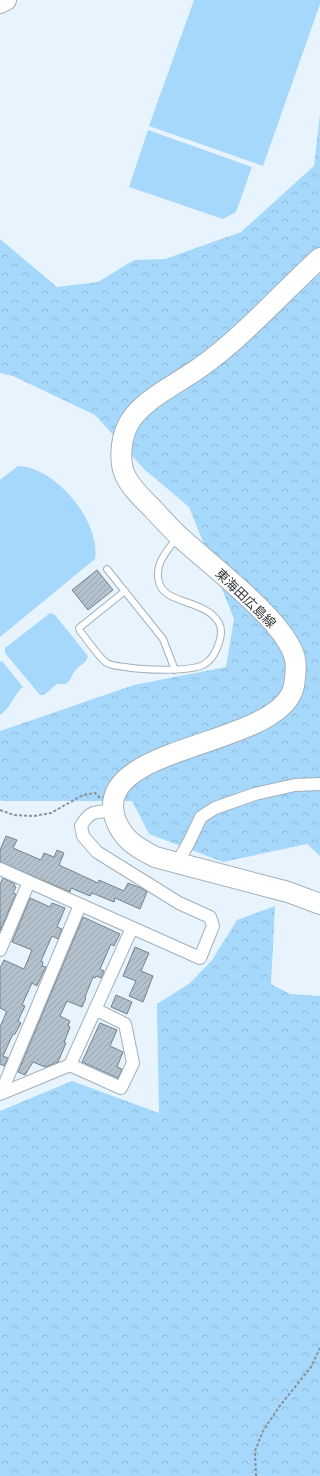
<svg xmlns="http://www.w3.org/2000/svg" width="320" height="1476" viewBox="0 0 320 1476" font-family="'Asap Condensed','Noto Sans JP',sans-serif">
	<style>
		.grass { fill: #a6d8fb }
		.forest { fill: url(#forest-crowns) }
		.building { fill: url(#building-hatch); stroke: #74828c }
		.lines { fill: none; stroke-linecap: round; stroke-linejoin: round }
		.lane-casing { stroke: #a2b0bb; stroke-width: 8 }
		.street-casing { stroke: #a2b0bb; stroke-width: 14 }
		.primary-casing { stroke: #a2b0bb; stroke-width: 22 }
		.path { stroke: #899298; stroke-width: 2; stroke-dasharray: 3 2; stroke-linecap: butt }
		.lane { stroke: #fff; stroke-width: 6 }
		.street { stroke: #fff; stroke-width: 12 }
		.primary { stroke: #fff; stroke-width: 20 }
		.labels { text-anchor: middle; stroke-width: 3; stroke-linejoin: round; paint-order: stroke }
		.street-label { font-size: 13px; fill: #30363a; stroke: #fff }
	</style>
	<defs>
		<pattern id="forest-crowns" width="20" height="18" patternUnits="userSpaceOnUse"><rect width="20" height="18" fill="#a6d8fb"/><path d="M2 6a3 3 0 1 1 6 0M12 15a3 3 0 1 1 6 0" fill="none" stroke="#8fbad8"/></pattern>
		<pattern id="building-hatch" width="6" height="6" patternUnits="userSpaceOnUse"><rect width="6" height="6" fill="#b2c1cc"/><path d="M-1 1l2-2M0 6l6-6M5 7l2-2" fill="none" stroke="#99a6b0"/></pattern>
	</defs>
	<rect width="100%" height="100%" fill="#e8f4fd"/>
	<path class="grass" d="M194 0H320V4L263 166 149 126Z
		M148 130 252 167 236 212 223 219 129 187Z
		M18 466C56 467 101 522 95 559L0 637V480Z
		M50 613 55 615 88 656C86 664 79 665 75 671 70 676 74 677 66 684H57L44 695H40L5 653V648Z
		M2 661 23 687C13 695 11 708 0 715V662Z"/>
	<path class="forest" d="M320 114V856L307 844 223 862 149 834 132 801H2L0 800V731L134 685 226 667 234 619 189 507 144 469 95 415 13 376 0 373V239L57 287 98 282 134 260 165 259 241 232 314 166Z
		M275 906 271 984 290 994 320 996V1476H0V1111L72 1081 159 1113 157 1004 190 983 212 960 237 920Z"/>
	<path class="building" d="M97 570 113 590 88 610 72 590Z
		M6 836 17 840 13 848 41 860 44 853 54 857 57 850 64 853 59 865 98 883 99 880 124 891 128 883 141 888 147 892 140 909 115 898 114 902 92 893 90 896 71 888 70 892 0 862V850Z
		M3 878 15 884 14 886 16 887 13 893 16 894 0 931V884Z
		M30 898 50 907 52 903 65 908 57 927 62 929 58 939 52 936 41 961 43 962 42 966 46 967 42 975 37 986 32 983 22 1005 25 1006 18 1021 21 1023 15 1034H13L3 1056 8 1058 4 1066 0 1064V1027L6 1013V1011L0 1008V968L4 960 24 969 32 950 12 942Z
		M83 917 120 934 114 946 111 944 100 969 104 971 101 978 96 976 95 978 93 977 85 997 86 998 82 1007 67 1001 60 1016 70 1021 68 1026 70 1027 64 1043H66L58 1062 45 1067 33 1062 25 1075 18 1072Z
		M135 947 149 953 141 971 153 976 143 1002 129 996 136 981 123 976Z
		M116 995 132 1002 127 1014 111 1007Z
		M100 1023 117 1030 110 1046 123 1052 117 1067 122 1069 118 1078 82 1062Z"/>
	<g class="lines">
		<g class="lane-casing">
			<path id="lane" d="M107 569 163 639 175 670
				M125 591 79 628 80 631C86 638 100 659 107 663 112 666 119 666 125 667 142 670 188 672 203 665 211 661 216 652 219 643 221 637 222 629 219 623 206 599 164 605 159 582 154 564 167 551 176 539"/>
		</g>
		<g class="street-casing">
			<path id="street" d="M177 863 188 844 201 817 215 808 255 794 295 785 320 784
				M0 869 200 958 213 926 210 917 179 903 97 852 83 836 81 826C90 810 96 812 113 811
				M0 950 29 882
				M70 1065 121 1088 133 1063 125 1024 95 1009
				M1 1093 80 905
				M0 1094 70 1065 132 928"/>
		</g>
		<g class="primary-casing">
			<path id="primary" d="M0 3 6 0
				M320 258C276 298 235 347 184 378 165 390 136 406 127 427 121 440 119 462 125 475 131 488 143 499 153 509 162 519 171 529 181 538 209 564 288 623 295 659 297 668 295 677 294 686 281 748 92 743 115 818 122 839 136 847 155 857L288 892 320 904"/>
		</g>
		<path class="path" d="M0 810 14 815 34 816 51 813 83 795 95 793 100 798
			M256 1476 255 1451 263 1431 279 1407 311 1367 320 1348"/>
		<use href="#lane" class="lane"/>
		<use href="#street" class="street"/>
		<use href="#primary" class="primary"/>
	</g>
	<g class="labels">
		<g class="street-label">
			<text transform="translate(246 598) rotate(44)" y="5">東海田広島線</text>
		</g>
	</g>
</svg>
